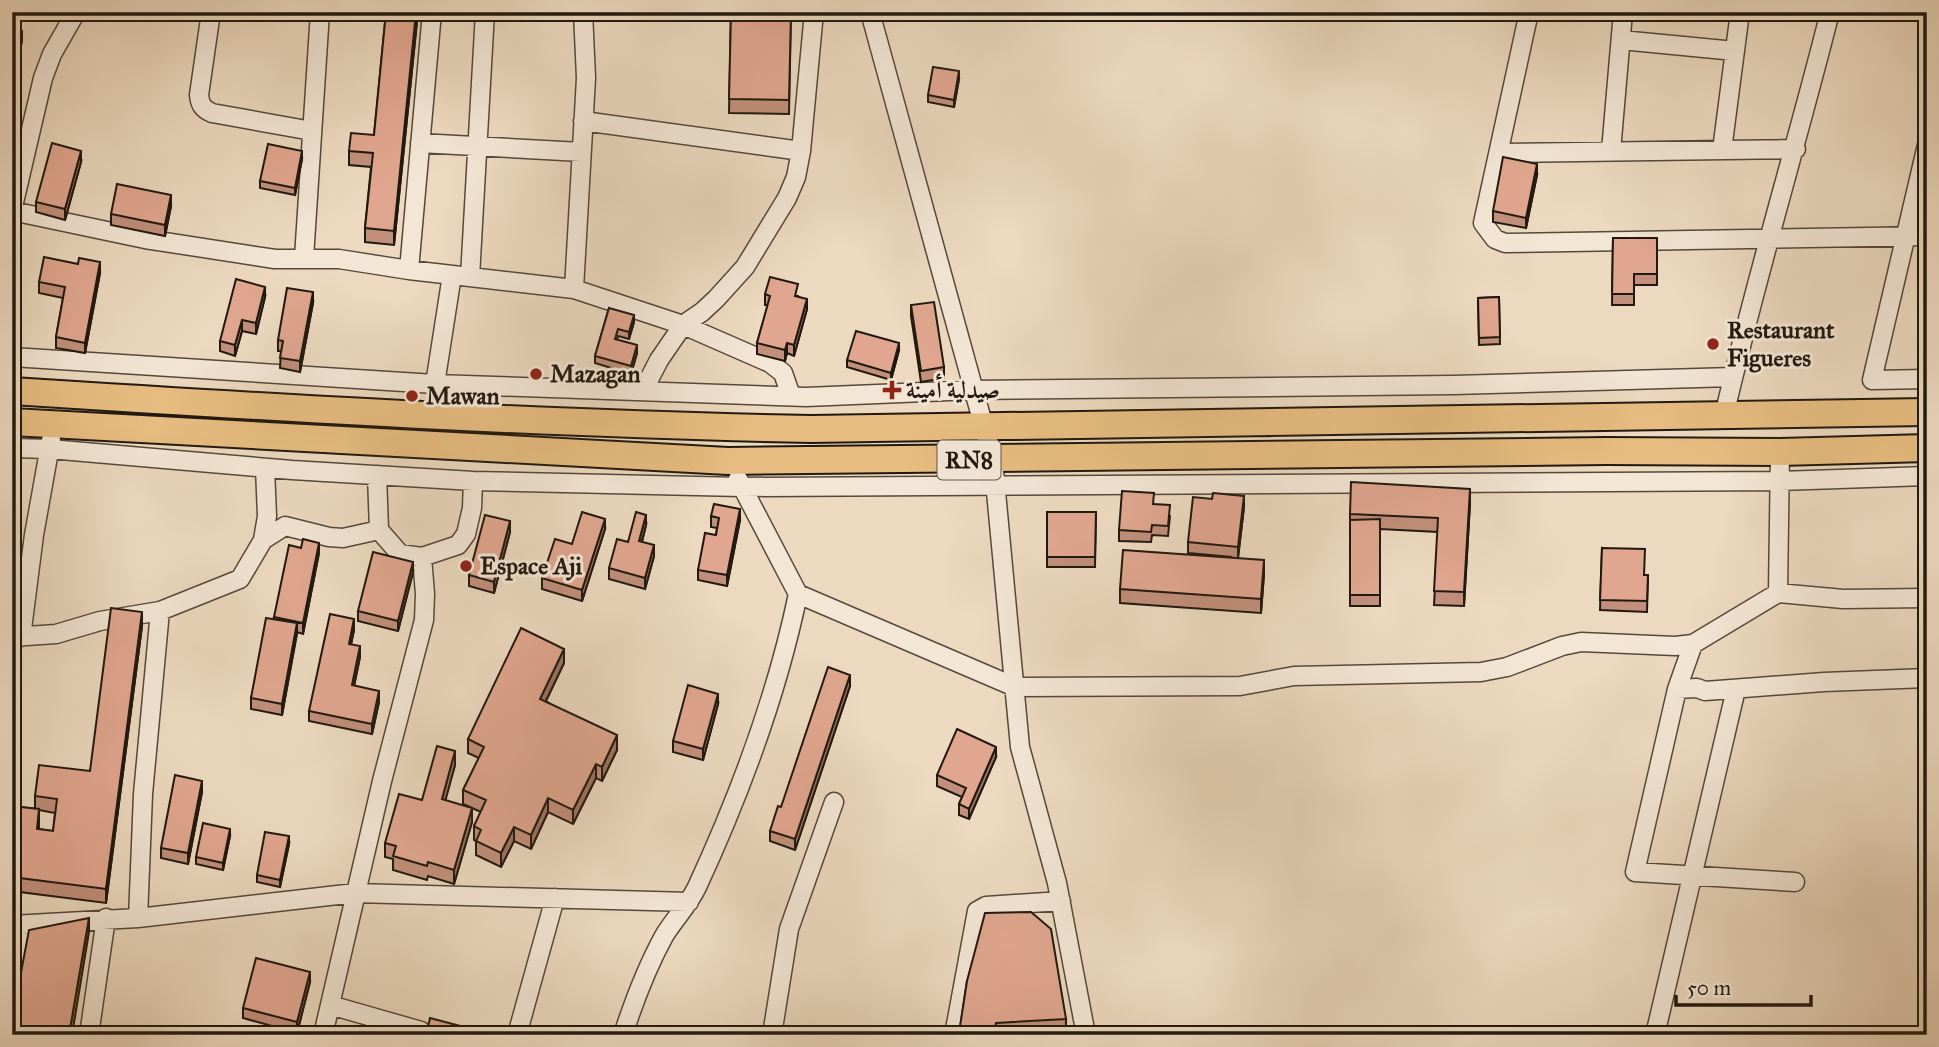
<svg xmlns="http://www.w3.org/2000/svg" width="1939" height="1047" viewBox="0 0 1939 1047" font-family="'IM FELL Great Primer',Amiri,serif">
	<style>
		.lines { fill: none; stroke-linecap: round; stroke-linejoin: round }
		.minor-casing { stroke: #54493b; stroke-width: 21 }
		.highway-casing { stroke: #21190f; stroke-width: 30 }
		.minor { stroke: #f3e6d5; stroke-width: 18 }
		.highway { stroke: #e6bc80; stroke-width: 26 }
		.wall { fill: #c18f7b; stroke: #21190f; stroke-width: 2; fill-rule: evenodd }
		.shaded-wall { fill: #9d7464; stroke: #21190f; stroke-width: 2 }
		.building { fill: #e0a68f; stroke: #21190f; stroke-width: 2 }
		.poi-dot { fill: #8f2418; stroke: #f3e6d5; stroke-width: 2.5 }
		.labels { text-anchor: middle; stroke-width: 6; stroke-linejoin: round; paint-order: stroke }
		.shield { fill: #f3e6d5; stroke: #60564a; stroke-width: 2 }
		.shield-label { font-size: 23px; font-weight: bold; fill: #21190f }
		.poi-label { font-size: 24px; font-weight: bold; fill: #21190f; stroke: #f3e6d5; text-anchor: start }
	</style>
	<rect width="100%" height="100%" fill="#ecd9bf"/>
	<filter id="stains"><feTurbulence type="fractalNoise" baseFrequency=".00286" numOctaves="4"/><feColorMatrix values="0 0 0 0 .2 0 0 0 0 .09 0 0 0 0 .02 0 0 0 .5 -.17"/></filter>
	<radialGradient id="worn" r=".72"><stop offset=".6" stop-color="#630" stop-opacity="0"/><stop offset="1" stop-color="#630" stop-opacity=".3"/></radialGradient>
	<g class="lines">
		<g class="minor-casing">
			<path id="minor" d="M211 12 199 95C200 105 203 109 212 113L312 131
				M870 12 993 460 1020 747 1057 883 1086 1035
				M1529 12 1483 223 1495 239 1505 243 1927 236
				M1621 40 1735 51
				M583 121 801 151
				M420 143 581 152
				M1927 145 1872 380 1927 379
				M1722 150 1740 12
				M1611 151 1623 12
				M1500 153 1796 149
				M12 211 145 239 275 259H339L409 270 574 289 683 325 770 363 783 373 791 396
				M12 211 43 78 52 54 76 12
				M304 258 320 12
				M409 270 432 12
				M470 277 485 12
				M574 289 586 78 583 12
				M12 357 435 384 806 397 973 390 1454 385 1733 377
				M435 384 452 275
				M643 391 659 360 683 325 702 312 716 299 745 267 787 198 796 177 801 151 814 12
				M1724 416C1755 281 1796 147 1830 12
				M12 448 49 449 292 470 473 481 741 487 1780 481 1927 476
				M377 475 379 530 400 554 422 557 458 545 466 534 472 508 473 481
				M738 479 798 594 1015 687 1240 686 1294 676 1481 672 1507 667 1562 646 1581 642 1675 646 1693 644 1778 593 1780 452
				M263 540 285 526 329 537 343 538 379 530
				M1778 593 1843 599 1927 598
				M12 637 56 634 100 621 160 611 240 579 263 540 267 516 265 468
				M21 637 34 535 51 440
				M1693 644 1677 689 1697 688 1705 691 1824 682 1927 678
				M1677 689 1635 872 1795 882
				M138 918 143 794 160 611
				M12 925 138 918 355 893 689 902
				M12 980 21 925
				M330 1005 421 1031 423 1035
				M89 1035 106 918
				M323 1035 382 781 424 620 425 594 422 557
				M517 1035 555 898
				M623 1035C634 1001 647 967 664 936 674 919 688 906 697 887 740 794 777 695 798 594
				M772 1035 789 929 834 802
				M954 1035 977 911 986 906 1061 901
				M1655 1035 1736 689"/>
		</g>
		<g class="highway-casing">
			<path id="highway" d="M12 391C279 408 544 424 811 429L1927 412
				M12 422 728 461 1606 451 1780 452 1927 448"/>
		</g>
		<use href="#minor" class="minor"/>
		<use href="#highway" class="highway"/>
	</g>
	<path class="wall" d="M386 12H418L394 245 365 242V228L371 167 349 165V151L374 135Z
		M731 12H791L789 114 729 113Z
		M959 79 954 107 928 102V95Z
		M302 159 295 195 260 188V181Z
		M81 162 65 220 36 212V202Z
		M1537 175 1526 228 1493 222V211Z
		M171 206 165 236 111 225V214Z
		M1613 238H1657V285H1634V305H1612Z
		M100 273 85 353 56 348V337L63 298 39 293V282Z
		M765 294 798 296 807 309 794 356 787 353 785 361 757 354V343L768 305H765Z
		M265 297 256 334 242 331 235 356 220 351V341Z
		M1499 297 1500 344 1479 345 1478 298Z
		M313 303 300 372 280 368 281 351H278V340Z
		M911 305 944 367V378L921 382 911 316Z
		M609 308 634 322 629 339 618 336 617 340 637 353 631 374 595 363V356Z
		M899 350 891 380 847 367V360Z
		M1470 503 1464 606 1434 605 1438 532 1380 529V606H1350V514Z
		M1154 504 1170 516 1168 536 1152 535 1151 542 1119 541V530Z
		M1244 507 1238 558 1264 574 1261 613 1120 603V589L1232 557 1188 553V542Z
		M1047 512H1096L1095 567H1047Z
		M711 516 740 520 727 586 698 580V570L716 535 717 528 711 527Z
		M646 525 642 542 654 556 645 589 609 579V568L628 542Z
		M605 529 582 601 542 589V578L572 544Z
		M510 532 494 593 469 586V575Z
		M1602 548 1644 575H1648L1647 612 1600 610Z
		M319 553 303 634 297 632 282 715 251 709V698L274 617Z
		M413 572 398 631 358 621V611Z
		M142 626 106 903 12 891V806L35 809V796L90 771ZM39 810 55 813 53 831 39 829Z
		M354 630 351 644 360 657 354 686 379 702 372 734 309 721V711Z
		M564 663 546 701 617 750 602 781 596 778 573 824 548 812 531 849 514 841 501 867 476 855V841L474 840V826L481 812 463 804V790L479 758 468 753V739Z
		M850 686 795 850 770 841V831L781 807Z
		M718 704 703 760 673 752V741Z
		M996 757 969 819 959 815V804L962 797 937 786V775Z
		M455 765 445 800 472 822 454 884 428 876 427 880 393 870V859L385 857V843L422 800Z
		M202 792 188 864 161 858V848Z
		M230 836 223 870 196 864V857Z
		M289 844 280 887 257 882V875Z
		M967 981 1066 1019V1033L1039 1035H959Z
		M310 982 297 1033 243 1018V1008Z"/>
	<path class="shaded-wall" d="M416 12H418L394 245V231Z
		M22 31V42L12 77V66Z
		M959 71V79L954 107V100Z
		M81 151V162L65 220V209Z
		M302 151V159L295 195V188Z
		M1537 164V175L1526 228V218Z
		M171 195V206L165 236V225Z
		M100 262V273L85 353V343Z
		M265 287V297L256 334V323Z
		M313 292V303L300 372V361Z
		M807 299V309L794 356V345Z
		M634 315V322L629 339V332Z
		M242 320V331L235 356V345Z
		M787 343V353L785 361V350Z
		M899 343V350L891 380V373Z
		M637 345V353L631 374V366Z
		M1470 489V503L1464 606V592Z
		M1244 496V507L1238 558V547Z
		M740 509V520L727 586V575Z
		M646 515V525L639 552V541Z
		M605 519V529L582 601V590Z
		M510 521V532L494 593V582Z
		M319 543V553L303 634V623Z
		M654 545V556L645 589V578Z
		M1264 560V574L1261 613V599Z
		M413 562V572L398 631V621Z
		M142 612V626L106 903V889Z
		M354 619V630L349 655V644Z
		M297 623V634L282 715V704Z
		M360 646V657L352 696V685Z
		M564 649V663L540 713V699Z
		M850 675V686L795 850V839Z
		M379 691V702L372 734V724Z
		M718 694V704L703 760V749Z
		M617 735V750L602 781V767Z
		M996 747V757L969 819V809Z
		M455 751V765L442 813V799Z
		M596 764V778L573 824V810Z
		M202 781V792L188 864V853Z
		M548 798V812L531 849V835Z
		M472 808V822L454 884V870Z
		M514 827V841L501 867V853Z
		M230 829V836L223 870V863Z
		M289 836V844L280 887V880Z
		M89 918V932L72 1035H69Z
		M310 972V982L297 1033V1022Z"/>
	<path class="building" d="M386 12H416L394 231 365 228 373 153 349 151 351 133 374 135Z
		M731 12H791L789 100 729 99Z
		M12 28 22 31 12 66Z
		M933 67 959 71 954 100 928 95Z
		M52 143 81 151 65 209 36 202Z
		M268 144 302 151 295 188 260 181Z
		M1503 157 1537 164 1526 218 1493 211Z
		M117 184 171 195 165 225 111 214Z
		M1613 238H1657V274H1634V294H1612Z
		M44 257 78 264 79 258 100 262 85 343 56 337 65 287 39 282Z
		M770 277 798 284 795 296 807 299 794 345 787 343 785 350 757 343 770 296 765 294Z
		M236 279 265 287 256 323 242 320 235 345 220 341Z
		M287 288 313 292 300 361 280 358 283 341 278 340Z
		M1499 297 1500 337 1479 338 1478 298Z
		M934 302 944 367 921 371 911 305Z
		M609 308 634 315 629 332 618 329 615 339 637 345 631 366 595 356Z
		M856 331 899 343 891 373 847 360Z
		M1351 482 1470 489 1464 592 1434 591 1438 518 1350 514Z
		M1122 491 1154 493 1153 504 1170 505 1168 526 1152 525 1151 532 1119 530Z
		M1213 493 1244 496 1238 547 1188 542 1193 497 1212 499Z
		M714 504 740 509 727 575 698 570 705 533 716 535 719 518 711 516Z
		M582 512 605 519 582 590 542 578 555 539 572 544Z
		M636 512 646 515 639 541 654 545 645 578 609 568 617 539 628 542Z
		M1047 512H1096L1095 557H1047Z
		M485 515 510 521 494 582 469 575Z
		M1380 519V595H1350V520Z
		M303 539 319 543 303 623 274 617 289 545 301 548Z
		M1602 548 1645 549 1644 575H1648L1647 601 1600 600Z
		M1123 550 1264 560 1261 599 1120 589Z
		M373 552 413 562 398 621 358 611Z
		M111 608 142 612 106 889 12 877V806L39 809 37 829 53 831 57 799 35 796 39 765 90 771Z
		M330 614 354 619 349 644 360 646 352 685 379 691 372 724 309 711Z
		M266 618 297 623 282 704 251 698Z
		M521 628 564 649 540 699 617 735 602 767 596 764 573 810 548 798 531 835 514 827 501 853 476 841 481 830 474 826 486 800 463 790 484 747 468 739Z
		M828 667 850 675 795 839 770 831 778 806 781 807Z
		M688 685 718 694 703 749 673 741Z
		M957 729 996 747 969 809 959 804 966 788 937 775Z
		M437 746 455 751 442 799 472 808 454 870 428 862 427 866 393 856 396 846 385 843 399 794 422 800Z
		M175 775 202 781 188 853 161 848Z
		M203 823 230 829 223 863 196 857Z
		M265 832 289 836 280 880 257 875Z
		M1031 912 1051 929 1066 1019 996 1023 994 1035 959 1033 967 981 985 913Z
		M89 918 69 1035H12V1020L29 930Z
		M256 958 310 972 297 1022 243 1008Z
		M430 1018 487 1033V1035H426Z
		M200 1031 216 1035H199Z"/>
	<g class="poi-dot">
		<circle cx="1713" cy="344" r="7"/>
		<circle cx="536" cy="374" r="7"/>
		<path d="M888.5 379.5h7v7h7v7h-7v7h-7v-7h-7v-7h7z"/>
		<circle cx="412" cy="396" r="7"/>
		<circle cx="466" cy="566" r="7"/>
	</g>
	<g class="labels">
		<rect class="shield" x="937.5" y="440.5" width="63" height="39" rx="5"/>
		<g class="shield-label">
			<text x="969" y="468">RN8</text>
		</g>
		<g class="poi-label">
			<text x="1727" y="338">Restaurant<tspan x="1727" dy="28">Figueres</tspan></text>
			<text x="550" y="382">Mazagan</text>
			<text x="906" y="398">صيدلية أمينة</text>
			<text x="426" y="404">Mawan</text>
			<text x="480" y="574">Espace Aji</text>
		</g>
	</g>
	<rect width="1939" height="1047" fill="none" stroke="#ecd9bf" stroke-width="42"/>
	<rect x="14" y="14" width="1911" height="1019" fill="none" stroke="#21190f" stroke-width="3.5"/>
	<rect x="21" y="21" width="1897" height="1005" fill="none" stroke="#21190f" stroke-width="2"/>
	<path d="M1676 995v10h135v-10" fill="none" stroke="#21190f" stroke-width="3.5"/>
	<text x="1687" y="995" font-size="21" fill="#21190f" stroke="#f3e6d5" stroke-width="5" paint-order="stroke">50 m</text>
	<rect width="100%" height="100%" filter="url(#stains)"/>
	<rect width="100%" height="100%" fill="url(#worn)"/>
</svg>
